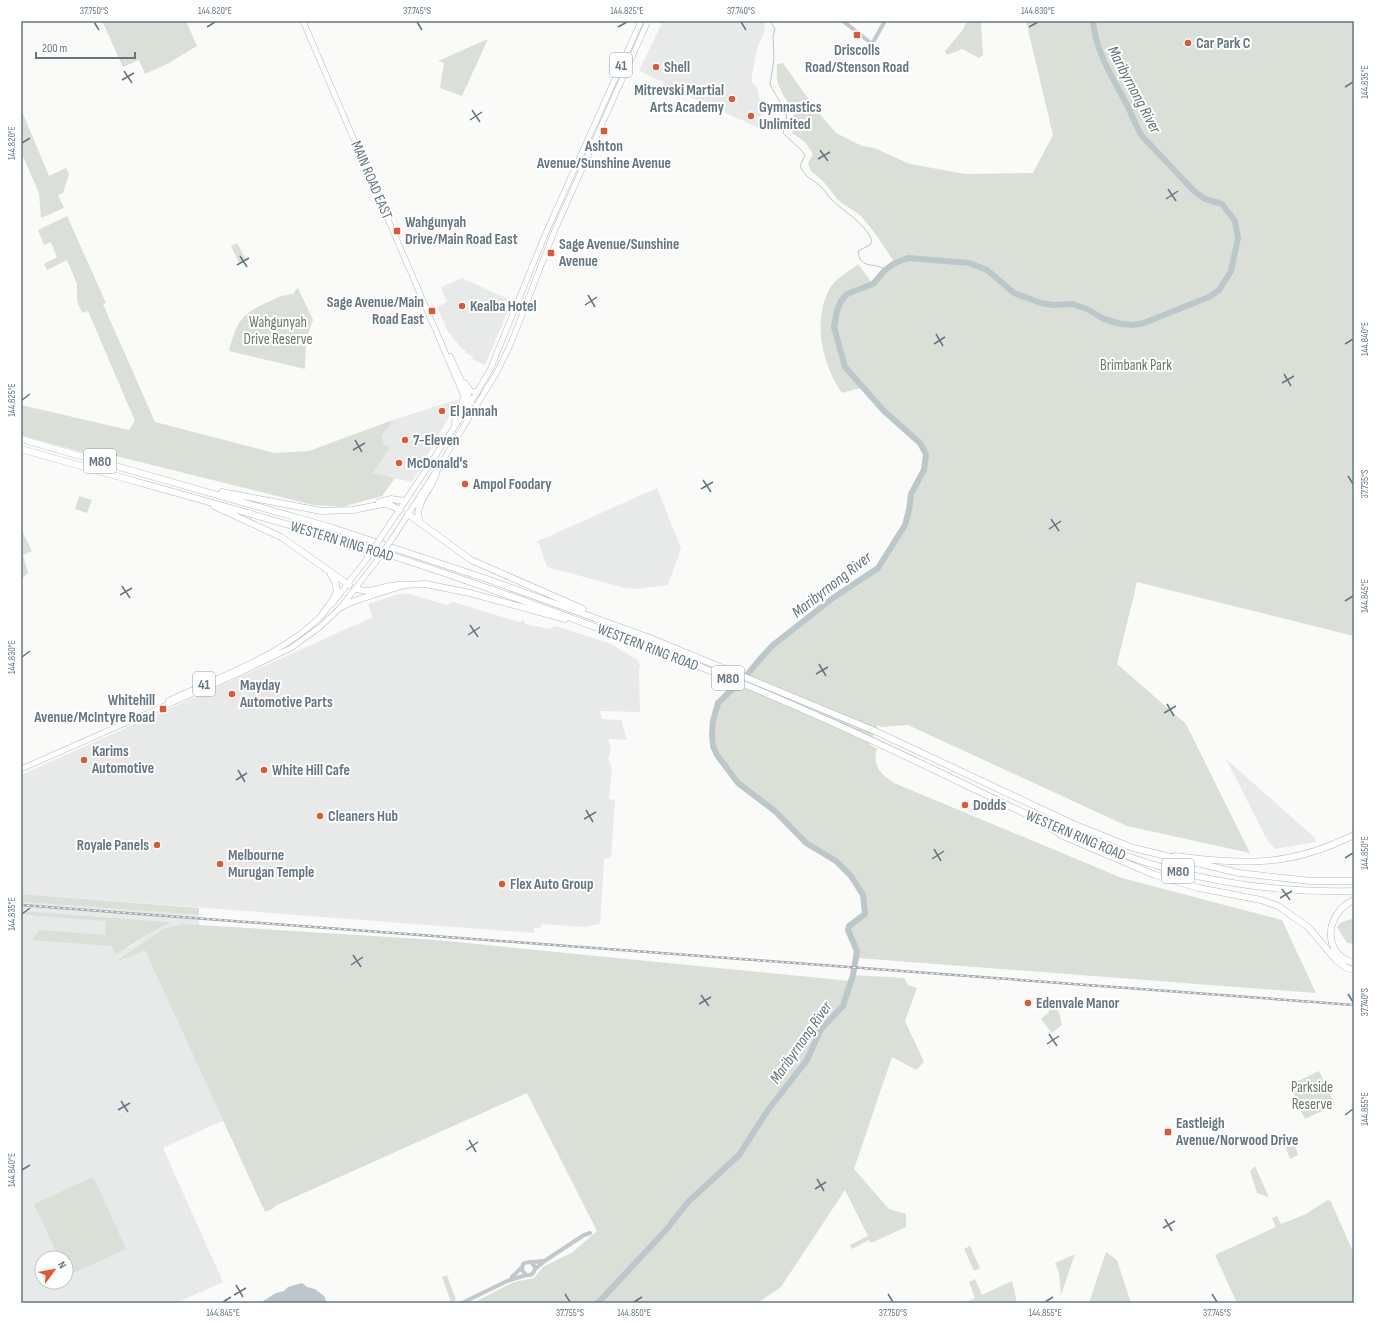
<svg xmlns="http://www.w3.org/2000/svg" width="1375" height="1324" viewBox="0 0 1375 1324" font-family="'Sofia Sans Condensed',sans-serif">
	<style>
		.built { fill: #e8e9e9; fill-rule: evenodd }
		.green { fill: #dadfd7 }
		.water { fill: #bbc7cb }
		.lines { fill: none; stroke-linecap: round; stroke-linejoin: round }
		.stream { stroke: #bbc7cb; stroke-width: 1 }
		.river { stroke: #bbc7cb; stroke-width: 6 }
		.major-casing { stroke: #b5babe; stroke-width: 6 }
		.highway-casing { stroke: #b4b9bd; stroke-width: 7 }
		.minor { stroke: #c3c8cc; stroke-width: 4 }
		.major { stroke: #fff; stroke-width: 5 }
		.highway { stroke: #fff; stroke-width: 6 }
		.rail-casing { stroke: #a2aab0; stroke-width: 2.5 }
		.rail { stroke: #fff; stroke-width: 1; stroke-dasharray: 3; stroke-linecap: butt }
		.major-bridge-casing { stroke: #b5babe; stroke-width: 6; stroke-linecap: butt }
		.major-bridge { stroke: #fff; stroke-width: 5 }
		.ticks { fill: none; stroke: #657683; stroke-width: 1.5 }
		.poi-dot { fill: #e4572e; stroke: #fff; stroke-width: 1.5 }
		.labels { text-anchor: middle; stroke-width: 4; stroke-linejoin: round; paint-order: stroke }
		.shield { fill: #fff; stroke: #939fa8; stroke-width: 1 }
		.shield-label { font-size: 14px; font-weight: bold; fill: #657683 }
		.poi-label { font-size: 15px; font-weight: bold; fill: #657683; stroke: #fff; text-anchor: start }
		.street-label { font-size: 15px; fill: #657683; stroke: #fff }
		.park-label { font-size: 15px; fill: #687a64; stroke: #fff }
		.water-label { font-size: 16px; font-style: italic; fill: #60757c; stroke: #fff }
		.neatline { fill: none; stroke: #657683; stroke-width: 1.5 }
		.ticks-label { font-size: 10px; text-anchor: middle; fill: #657683 }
	</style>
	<rect width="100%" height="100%" fill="#fafaf8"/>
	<path class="built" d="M663 21H765L764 33 757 48 751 81 757 87 762 112 759 128 662 84 663 82 639 71Z
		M462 278 512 301 485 365 472 359 473 356 465 353 466 351 461 348 447 330 437 307 447 302 441 287Z
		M459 399 412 482 373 473 390 448 384 444 382 436 393 420Z
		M657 488 681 548 668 585 636 589 625 588 547 567 539 543 536 542Z
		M398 594H410L446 605 453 602 519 622 524 620 525 624 550 629 555 626 609 643 636 659 641 666 639 667 640 712 600 711 602 719 621 720 627 740 608 739 611 748 608 758 612 769 609 799 615 800 611 857 604 860 600 924 585 927 542 924 539 929 534 927V933L21 894V775L373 617 368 604Z
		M1226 759 1314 837 1316 842 1275 849 1266 838Z
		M21 902 199 915V925L183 924 165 928 119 960 120 961 145 949 224 1122 222 1121 163 1148 223 1282 176 1303H21V913L108 920 128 948 152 932 170 923V922L21 911ZM42 1258H66V1282H42Z"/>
	<path class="green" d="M102 21H186L197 46 167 64 145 74 139 60 123 67Z
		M967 21H981L983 55 979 58 962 49 947 55 945 51 962 31Z
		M1026 21H1354V636L1137 582 1117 664 1186 724 1250 853 1127 826 908 725 881 727 878 725 869 744 877 749C872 767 881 774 894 783L1122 878 1282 920 1316 993 857 958C857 948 844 932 850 925 854 921 861 918 865 914L863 895 851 876 842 866 806 843 782 817 768 805 750 794 726 770 713 746V721L718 703 747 675 773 645 833 598 878 568 905 525 909 510 911 494 924 470 926 454 920 443 884 411 864 387 842 393C822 365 812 320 830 288 835 279 850 271 858 264L873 284 885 270 895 263 874 232 860 215 839 201 823 181 811 171 808 163 813 154 805 142 792 133C800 109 784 103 778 83 776 78 777 70 777 64L783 63 814 107 836 133 862 146 874 148 910 164 965 174 1033 173 1053 135Z
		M488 39 462 96 440 88 444 63 438 61Z
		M21 109 49 176 66 168 69 174 63 193 58 195 64 208 41 218 39 193 21 152Z
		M67 216 106 303 103 304 155 422 274 453 309 451 393 420 382 436 384 444 390 448 373 473 395 478 382 496 342 507 313 505 100 452 101 449 99 448 96 456 21 435V405L129 430 135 421 88 311 82 313 77 301V284L67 260 47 270 44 264 57 257 51 242 44 245 38 230Z
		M237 243 246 260 239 263 231 246Z
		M298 288 313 320 306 339 305 369 229 351C238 314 246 312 279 297 283 295 291 295 294 293 295 291 296 289 298 288Z
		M79 496 92 500 87 513 75 509Z
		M21 529 32 551 23 555 28 573 21 579Z
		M21 894 199 908V915L21 902Z
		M21 911 170 922V923L152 932 116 954 112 946 29 940 34 938 39 930 105 935 106 921 28 915 21 914Z
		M1354 918V944L1347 943 1337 927 1340 923Z
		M183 924 436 940 850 981 853 975 904 978 908 985 917 988 905 1021 924 1062 916 1070 892 1057 854 1169 889 1209 906 1214V1227L871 1243 869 1240 852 1249 850 1245 868 1236 845 1190 781 1287 757 1303H473L514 1282 534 1278 543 1267 573 1252 597 1231 527 1093 275 1206 274 1208 265 1212 145 950 119 961V959L165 928Z
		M1049 1005C1060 1006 1060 1017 1062 1025L1052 1033 1041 1019 1049 1012Z
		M1319 1071 1335 1105 1305 1119 1295 1100 1294 1083Z
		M1292 1136 1295 1138 1294 1143 1298 1155 1290 1159 1282 1138Z
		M1255 1166 1268 1195V1197L1257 1193 1250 1171Z
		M91 1178 95 1180 126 1249 67 1276 66 1258H59L34 1204Z
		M1328 1200 1331 1202 1354 1254V1303H1237L1215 1255 1276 1227 1272 1218 1277 1216 1281 1224 1306 1214Z
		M970 1246 980 1268 974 1271 964 1249Z
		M1106 1252 1117 1260 1131 1303H1089Z
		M1075 1254 1061 1295 1059 1273 1055 1263Z
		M447 1275 456 1300 451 1302 442 1277Z
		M975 1279 982 1295 1012 1281 1017 1303H964L975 1298 969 1282Z"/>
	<path class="water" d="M302 1283 307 1287 315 1289 324 1296 327 1303H260L276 1293 284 1291 288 1287Z"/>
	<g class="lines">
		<path class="stream" d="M770 21 775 29 773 37 774 59 770 85 786 112 787 122 783 133C790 141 799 146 805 155L800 166C807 180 811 177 821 187 825 190 827 195 831 199 846 214 862 220 872 240L870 245 858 251C860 271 876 261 885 270"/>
		<path class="river" d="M598 1303 666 1230 688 1202 739 1155 768 1110 807 1060 821 1029 843 1006 853 975 857 951 848 930 849 926 865 914 863 895 851 876 836 861 806 843 775 811 738 783 717 755 713 746 712 734 713 721 718 703 747 675 761 658 773 645 833 598 878 568 905 525 909 510 911 494 924 470 926 454 920 443 884 411 845 367 834 327 837 310 841 301 847 294 873 284 885 270 895 263 908 258 969 263 987 270 1014 293 1041 303 1053 305 1072 304 1087 309 1104 319 1121 324 1133 325 1144 323 1209 297 1219 290 1231 271 1238 238 1235 221 1222 204 1205 199 1194 191 1142 136C1135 125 1132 114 1126 103 1112 76 1096 53 1093 21"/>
		<g class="major-casing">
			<path id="major" d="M303 21 469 408
				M450 356 472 403
				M465 383 471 391 478 392
				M454 423 464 397
				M384 533 471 402 490 370 545 235 641 21
				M394 536 437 470 497 372 512 341 554 232 648 21
				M332 604 366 560
				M168 701C221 675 283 656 324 613
				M21 769 237 674 291 648 320 627 341 607 375 563"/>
		</g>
		<g class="highway-casing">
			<path id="highway" d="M21 439 333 528 484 578 650 638 875 731 1071 823 1133 848 1239 873 1311 881H1354
				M21 449C146 485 272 518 396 557 504 592 610 632 716 673 793 703 868 738 943 774 1002 802 1061 833 1124 855 1197 881 1276 893 1354 891
				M222 492 321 511 353 510 383 504 390 505 400 510
				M379 502 391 499 405 501
				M214 506 281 537 349 585
				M408 514 471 560 583 609
				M420 523C412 502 434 489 437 470
				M357 589C372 595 385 584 401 585
				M341 607 354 601 404 585 425 584 470 593 565 619
				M322 615C332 599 344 593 331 575
				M1052 829 1063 836 1155 875 1199 888 1261 900 1278 906 1308 927 1337 961 1347 968 1354 970
				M1175 856C1244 865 1290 867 1354 835
				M1354 900C1325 913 1321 954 1354 963"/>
		</g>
		<path class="minor" d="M843 21 872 44 885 21
			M531 1262 535 1267C535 1273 531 1276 526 1275L522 1270 523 1264C529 1260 535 1263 542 1261
			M535 1269 546 1260 584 1235 590 1233
			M512 1277 522 1267
			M462 1303 507 1281 526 1275"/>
		<use href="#major" class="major"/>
		<use href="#highway" class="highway"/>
		<g class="rail-casing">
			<path id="rail" d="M21 905 1354 1005"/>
		</g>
		<use href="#rail" class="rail"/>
		<g class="major-bridge-casing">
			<path id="major-bridge" d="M366 560 384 533
				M375 563 394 536"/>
		</g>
		<use href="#major-bridge" class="major-bridge"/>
	</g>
	<path class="ticks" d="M94 22 99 30M417 22 422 30M741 22 746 30M207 27 215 22M618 27 627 22M1029 27 1038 22M124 71 132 83M122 80 134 73M1345 87 1353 82M472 110 480 122M470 120 482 112M22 143 30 138M820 150 828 161M818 159 830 152M1168 189 1176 201M1166 199 1178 191M240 256 247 267M237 265 249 258M588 295 595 307M585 305 597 297M936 334 943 346M934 344 945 337M1345 344 1353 339M1284 374 1291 386M1282 383 1294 376M22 400 30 394M355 440 362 452M353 450 365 443M1348 476 1353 484M703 480 711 492M701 489 713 482M1051 519 1059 531M1049 529 1061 521M122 586 130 598M120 595 132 588M1345 601 1353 596M470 625 478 637M468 635 480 627M22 657 30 651M819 664 826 676M816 674 828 667M1167 704 1174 716M1164 713 1176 706M238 770 245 782M236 780 247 773M586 810 593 822M584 819 596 812M934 849 941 861M1345 858 1353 853M932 859 944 851M1282 889 1290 900M1280 898 1292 891M22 914 30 908M353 955 361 967M351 965 363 957M1348 994 1353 1002M701 995 709 1006M699 1004 711 997M1049 1034 1057 1046M1047 1044 1059 1036M121 1101 128 1112M118 1110 130 1103M1345 1115 1353 1109M469 1140 476 1152M466 1150 478 1142M22 1170 30 1165M817 1179 824 1191M815 1189 826 1182M1165 1219 1172 1231M1163 1228 1175 1221M236 1285 243 1297M565 1294 570 1302M888 1294 893 1302M1212 1294 1217 1302M234 1295 246 1288M223 1302 231 1297M634 1302 642 1297M1045 1302 1053 1297"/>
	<g class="poi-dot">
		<rect x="853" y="31" width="8" height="8" rx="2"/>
		<circle cx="1188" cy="43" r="4"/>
		<circle cx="656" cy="67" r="4"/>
		<circle cx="732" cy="99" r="4"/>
		<circle cx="751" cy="116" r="4"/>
		<rect x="600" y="127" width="8" height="8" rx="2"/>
		<rect x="393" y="227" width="8" height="8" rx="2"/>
		<rect x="547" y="249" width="8" height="8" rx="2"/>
		<circle cx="462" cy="306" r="4"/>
		<rect x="428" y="307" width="8" height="8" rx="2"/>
		<circle cx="442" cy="411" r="4"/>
		<circle cx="405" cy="440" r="4"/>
		<circle cx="399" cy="463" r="4"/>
		<circle cx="465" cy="484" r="4"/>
		<circle cx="232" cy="694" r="4"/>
		<rect x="159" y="705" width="8" height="8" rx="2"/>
		<circle cx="84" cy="760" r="4"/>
		<circle cx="264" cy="770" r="4"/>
		<circle cx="965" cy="805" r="4"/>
		<circle cx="320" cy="816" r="4"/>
		<circle cx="157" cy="845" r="4"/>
		<circle cx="220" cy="864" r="4"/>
		<circle cx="502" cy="884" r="4"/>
		<circle cx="1028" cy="1003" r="4"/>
		<rect x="1164" y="1128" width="8" height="8" rx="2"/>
	</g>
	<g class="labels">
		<g class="shield">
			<rect x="610" y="53" width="22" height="24" rx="3"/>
			<rect x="84" y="449" width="32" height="24" rx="3"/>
			<rect x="712" y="666" width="32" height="24" rx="3"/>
			<rect x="193" y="672" width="22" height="24" rx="3"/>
			<rect x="1162" y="859" width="32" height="24" rx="3"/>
		</g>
		<g class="shield-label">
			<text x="621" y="70">41</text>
			<text x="100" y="466">M80</text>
			<text x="728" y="683">M80</text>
			<text x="204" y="689">41</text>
			<text x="1178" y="876">M80</text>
		</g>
		<g class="poi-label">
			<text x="1196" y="48">Car Park C</text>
			<text x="857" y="55" text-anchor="middle">Driscolls<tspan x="857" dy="17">Road/Stenson Road</tspan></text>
			<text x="664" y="72">Shell</text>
			<text x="724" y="95" text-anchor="end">Mitrevski Martial<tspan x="724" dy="17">Arts Academy</tspan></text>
			<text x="759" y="112">Gymnastics<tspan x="759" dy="17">Unlimited</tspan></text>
			<text x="604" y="151" text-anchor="middle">Ashton<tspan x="604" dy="17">Avenue/Sunshine Avenue</tspan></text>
			<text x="405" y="227">Wahgunyah<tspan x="405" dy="17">Drive/Main Road East</tspan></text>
			<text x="559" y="249">Sage Avenue/Sunshine<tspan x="559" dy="17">Avenue</tspan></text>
			<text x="424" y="307" text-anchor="end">Sage Avenue/Main<tspan x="424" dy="17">Road East</tspan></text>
			<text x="470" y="311">Kealba Hotel</text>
			<text x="450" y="416">El Jannah</text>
			<text x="413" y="445">7-Eleven</text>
			<text x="407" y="468">McDonald's</text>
			<text x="473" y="489">Ampol Foodary</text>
			<text x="240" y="690">Mayday<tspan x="240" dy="17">Automotive Parts</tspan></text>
			<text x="155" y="705" text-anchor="end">Whitehill<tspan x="155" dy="17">Avenue/McIntyre Road</tspan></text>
			<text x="92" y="756">Karims<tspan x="92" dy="17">Automotive</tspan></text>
			<text x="272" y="775">White Hill Cafe</text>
			<text x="973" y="810">Dodds</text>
			<text x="328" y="821">Cleaners Hub</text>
			<text x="149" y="850" text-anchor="end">Royale Panels</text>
			<text x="228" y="860">Melbourne<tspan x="228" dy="17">Murugan Temple</tspan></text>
			<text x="510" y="889">Flex Auto Group</text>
			<text x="1036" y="1008">Edenvale Manor</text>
			<text x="1176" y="1128">Eastleigh<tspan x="1176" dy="17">Avenue/Norwood Drive</tspan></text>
		</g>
		<g class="street-label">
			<text transform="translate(372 180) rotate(67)" y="5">MAIN ROAD EAST</text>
			<text transform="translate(342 541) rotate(17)" y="5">WESTERN RING ROAD</text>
			<text transform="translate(648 647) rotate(21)" y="5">WESTERN RING ROAD</text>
			<text transform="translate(1076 835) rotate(23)" y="5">WESTERN RING ROAD</text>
		</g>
		<g class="park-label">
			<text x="278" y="327">Wahgunyah<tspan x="278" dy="17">Drive Reserve</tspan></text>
			<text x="1136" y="370">Brimbank Park</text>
			<text x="1312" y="1092">Parkside<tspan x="1312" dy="17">Reserve</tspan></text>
		</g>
		<g class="water-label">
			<text transform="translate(1135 89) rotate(62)" y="6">Maribyrnong River</text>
			<text transform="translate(831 584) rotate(-38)" y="6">Maribyrnong River</text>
			<text transform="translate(800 1042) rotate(-55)" y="6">Maribyrnong River</text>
		</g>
	</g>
	<rect width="1375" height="1324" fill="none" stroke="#ffffff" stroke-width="44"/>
	<g transform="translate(54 1270) rotate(58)"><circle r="19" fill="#ffffff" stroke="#c1c8cd"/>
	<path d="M0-3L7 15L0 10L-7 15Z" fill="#e4572e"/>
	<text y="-6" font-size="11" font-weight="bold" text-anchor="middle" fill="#657683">N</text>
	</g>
	<path d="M36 52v6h99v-6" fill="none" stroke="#657683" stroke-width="2"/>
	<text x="42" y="52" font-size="12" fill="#657683" stroke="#ffffff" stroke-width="3" paint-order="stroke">200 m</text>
	<rect x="22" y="22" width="1331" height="1280" class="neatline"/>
	<g class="ticks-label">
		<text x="94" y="14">37.750°S</text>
		<text x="215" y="14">144.820°E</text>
		<text x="417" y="14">37.745°S</text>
		<text x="627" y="14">144.825°E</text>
		<text x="741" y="14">37.740°S</text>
		<text x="1038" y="14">144.830°E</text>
		<text transform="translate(1364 82) rotate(-90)" y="4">144.835°E</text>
		<text transform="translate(11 143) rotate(-90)" y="4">144.820°E</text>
		<text transform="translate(1364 339) rotate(-90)" y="4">144.840°E</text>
		<text transform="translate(11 400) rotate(-90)" y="4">144.825°E</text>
		<text transform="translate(1364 484) rotate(-90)" y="4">37.735°S</text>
		<text transform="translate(1364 596) rotate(-90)" y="4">144.845°E</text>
		<text transform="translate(11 657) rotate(-90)" y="4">144.830°E</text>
		<text transform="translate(1364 853) rotate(-90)" y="4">144.850°E</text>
		<text transform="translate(11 914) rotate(-90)" y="4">144.835°E</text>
		<text transform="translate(1364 1002) rotate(-90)" y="4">37.740°S</text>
		<text transform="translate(1364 1109) rotate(-90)" y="4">144.855°E</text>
		<text transform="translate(11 1170) rotate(-90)" y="4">144.840°E</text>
		<text x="223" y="1316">144.845°E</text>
		<text x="570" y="1316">37.755°S</text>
		<text x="634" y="1316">144.850°E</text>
		<text x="893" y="1316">37.750°S</text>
		<text x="1045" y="1316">144.855°E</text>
		<text x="1217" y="1316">37.745°S</text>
	</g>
</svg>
